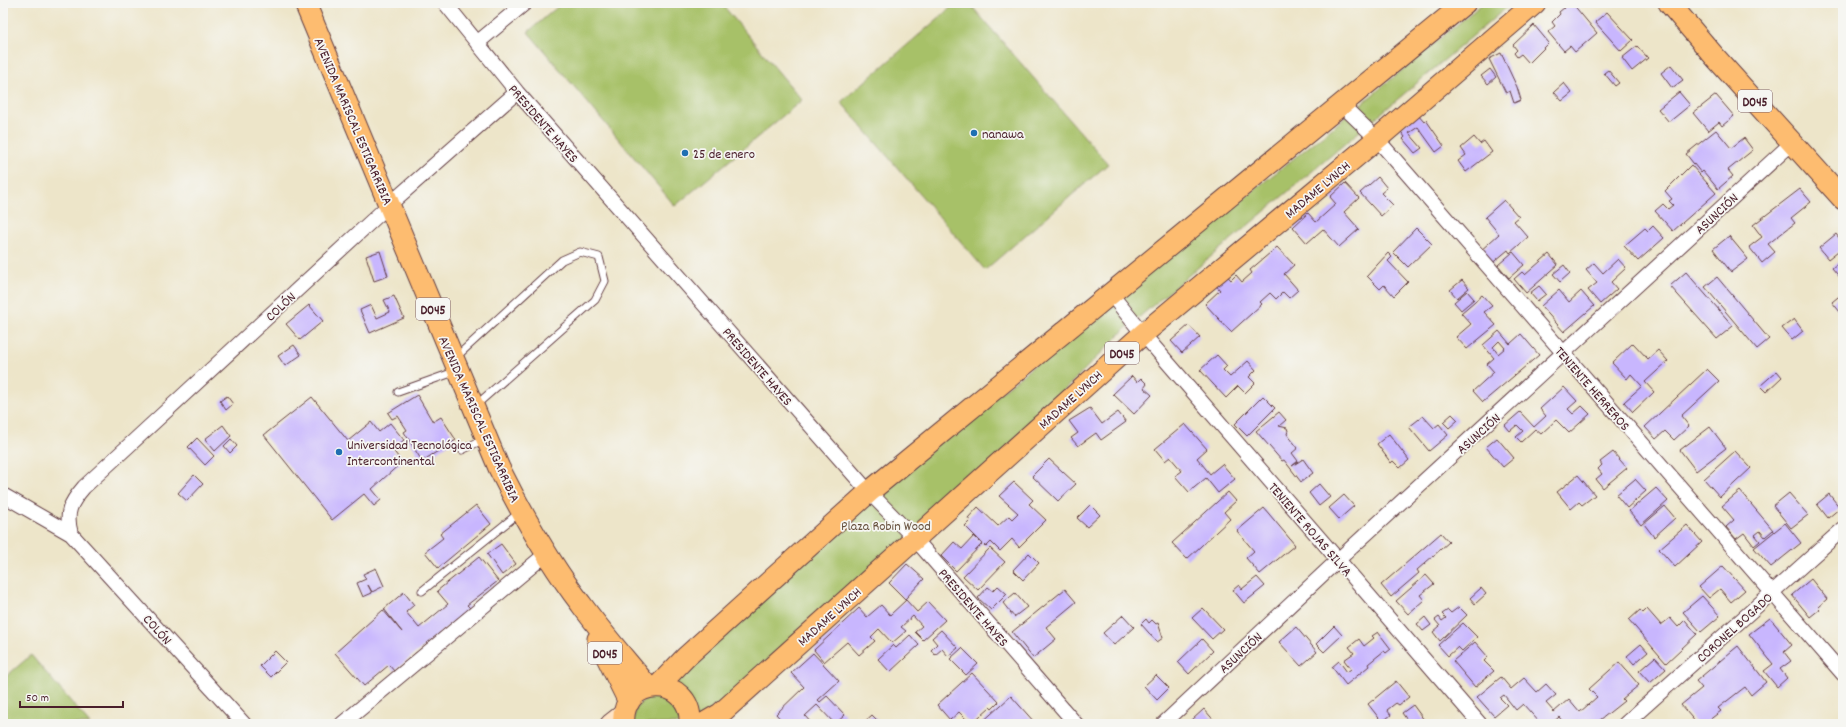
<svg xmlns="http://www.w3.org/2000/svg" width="1846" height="727" viewBox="0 0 1846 727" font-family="Dekko,sans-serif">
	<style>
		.green { fill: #a7c167; stroke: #787049 }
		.building { fill: #c8b6fe; fill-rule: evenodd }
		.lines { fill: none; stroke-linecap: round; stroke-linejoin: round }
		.service-casing { stroke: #623d43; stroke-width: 9 }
		.minor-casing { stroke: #623d43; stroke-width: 16 }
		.secondary-casing { stroke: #623d43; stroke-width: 21 }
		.primary-casing { stroke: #623d43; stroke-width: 23 }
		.service { stroke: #fff; stroke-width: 7 }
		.minor { stroke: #fff; stroke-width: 14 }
		.secondary { stroke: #fee4c6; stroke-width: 19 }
		.primary { stroke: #fdbc70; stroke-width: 21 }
		.poi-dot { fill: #1f6fb2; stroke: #f6f6f2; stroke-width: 1.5 }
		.labels { text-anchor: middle; stroke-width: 3.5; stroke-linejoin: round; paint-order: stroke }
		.shield { fill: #f6f6f2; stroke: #7e6067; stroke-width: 1 }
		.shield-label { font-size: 13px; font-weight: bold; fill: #4a1f2b }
		.street-label { font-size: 14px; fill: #4a1f2b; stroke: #f6f6f2 }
		.poi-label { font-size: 14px; fill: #4a1f2b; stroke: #f6f6f2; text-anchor: start }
		.park-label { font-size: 14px; fill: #66503d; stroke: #f6f6f2 }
	</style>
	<rect width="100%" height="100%" fill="#f6f6f2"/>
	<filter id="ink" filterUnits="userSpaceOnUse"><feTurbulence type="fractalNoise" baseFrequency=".025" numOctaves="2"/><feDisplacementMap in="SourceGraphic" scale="8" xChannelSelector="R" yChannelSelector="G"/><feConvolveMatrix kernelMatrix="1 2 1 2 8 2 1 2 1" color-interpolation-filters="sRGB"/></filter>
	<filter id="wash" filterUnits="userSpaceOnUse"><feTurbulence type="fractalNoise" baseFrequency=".012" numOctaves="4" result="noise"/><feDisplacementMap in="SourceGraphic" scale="16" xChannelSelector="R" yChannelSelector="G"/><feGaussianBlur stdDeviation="0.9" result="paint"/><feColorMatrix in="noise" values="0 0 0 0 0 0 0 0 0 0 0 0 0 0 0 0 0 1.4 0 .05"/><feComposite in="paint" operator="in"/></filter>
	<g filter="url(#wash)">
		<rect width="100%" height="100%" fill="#ede5c9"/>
		<path class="green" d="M562 3H721L802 100 675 206 528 32Z
			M956 3H969L1108 164 985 270 841 102Z
			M1483 3H1512L1125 329 908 547 696 724 670 685 866 502 1105 308 1336 125Z
			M31 655 90 724H3V679Z
			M655 695 677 702 683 724H633C635 704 638 703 655 695Z"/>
		<g id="blocks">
			<path class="building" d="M1570 3H1572L1597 33 1575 52 1570 46 1564 51 1548 32 1555 26 1552 22 1560 14 1559 12Z
				M1607 12 1633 40 1621 51 1595 22Z
				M1534 25 1549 43 1529 63 1521 54 1517 57 1514 53 1517 50 1513 45Z
				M1637 46 1648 58 1632 71 1622 58Z
				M1501 53 1517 87 1521 100 1514 103 1510 91 1506 93 1489 59Z
				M1671 65 1683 80 1672 88 1661 73Z
				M1490 69 1496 77 1488 84 1481 76Z
				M1608 70 1619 83 1615 86 1604 73Z
				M1564 83 1572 93 1562 101 1554 92Z
				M1679 92 1690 105 1669 122 1658 109Z
				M1716 95 1734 116 1722 126 1719 122 1708 131 1693 113Z
				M1417 114 1424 122 1426 120 1444 146 1436 152 1418 127 1409 133 1422 148 1415 153 1403 139 1405 137 1399 129Z
				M1716 130 1731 148 1744 138 1753 150 1728 170 1733 176 1718 189 1703 171 1701 173 1686 154Z
				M1474 137 1480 144 1484 141 1492 152 1466 172 1458 161 1466 155 1461 148Z
				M1691 165 1716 193 1673 231 1655 211 1663 204 1668 209 1673 205 1669 201 1672 199 1665 191Z
				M1378 177 1387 188 1381 193 1393 205 1381 216 1360 193Z
				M1345 183 1359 198 1344 212 1359 229 1339 247 1323 229 1307 243 1293 227 1308 213 1316 222 1336 204 1330 197Z
				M1800 189 1811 202 1791 218 1795 223 1768 244 1775 252 1762 263 1749 247 1762 237 1753 225Z
				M1504 200 1519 217 1514 221 1528 237 1510 253 1508 250 1490 265 1479 252 1499 234 1485 217Z
				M1653 226 1664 238 1638 261 1624 246 1645 228 1648 231Z
				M1416 228 1432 244 1408 267 1393 252Z
				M1836 234 1843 243V247L1828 259 1819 248Z
				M1729 236 1748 259 1731 272 1713 249Z
				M1277 247 1294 265 1284 274 1298 290 1289 298 1283 292 1276 299 1270 293 1260 302 1262 304 1231 332 1205 304 1220 290 1212 281 1223 271 1231 280 1236 275 1242 282 1252 273 1250 270Z
				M380 251 388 276 374 281 366 256Z
				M1513 252 1524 265 1509 278 1498 265Z
				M1388 253 1392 257 1388 261 1408 282 1394 296 1384 285 1380 289 1367 276Z
				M1549 254 1558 265 1526 293 1514 279 1522 272 1525 275Z
				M1618 259 1626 268 1611 282 1617 289 1600 304 1588 290 1597 283 1586 270 1594 263 1603 273Z
				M1843 259V281L1832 268Z
				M1564 265 1570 273 1560 282 1553 274Z
				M1686 272 1733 326 1717 339 1670 286Z
				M1717 277 1769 339 1757 349 1705 287Z
				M1462 280 1469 288 1457 298 1450 290Z
				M1539 286 1546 294 1537 301 1530 293Z
				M1559 290 1569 302 1581 291 1594 306 1564 332 1541 306Z
				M1467 291 1474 299 1461 310 1454 302Z
				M1843 293V310L1840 312 1832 302Z
				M1482 295 1492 306 1484 312 1496 325 1467 349 1456 337 1471 324 1461 313Z
				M394 296 404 318 370 333 360 310 371 305 377 318 390 312 384 300Z
				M309 305 323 321 300 340 286 324Z
				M1794 319 1803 331 1792 340 1782 328Z
				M1189 325 1200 337 1182 353 1171 341Z
				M1499 331 1510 344 1521 334 1539 355 1483 402 1473 391 1494 372 1487 364 1494 358 1483 345ZM1499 341 1505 348 1498 354 1493 347Z
				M1633 343 1648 359 1658 350 1668 361 1645 382 1654 392 1633 412 1624 402 1642 386 1631 374 1627 379 1612 363Z
				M294 345 301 355 285 366 278 356Z
				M1217 355 1227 366 1223 370 1230 377 1248 361 1256 370 1249 377 1255 383 1245 393 1238 386 1226 398 1200 370Z
				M1707 369 1719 381 1681 416 1689 426 1674 440 1665 431 1656 439 1645 427Z
				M1777 371 1782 377 1766 392 1760 386Z
				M1132 376 1137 382 1141 378 1147 384 1144 388 1152 395 1134 414 1113 394Z
				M1564 387 1577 401 1568 409 1573 414 1582 406 1590 414 1569 433 1556 420 1541 434 1535 429 1521 442 1516 437 1523 431 1517 425 1510 431 1505 425 1520 412 1534 427 1546 416 1540 409Z
				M417 395 433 422 441 417 456 440 422 461 404 432 407 430 398 416 392 419 388 413Z
				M227 396 233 404 226 410 220 401Z
				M1263 396 1275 408 1247 436 1235 424Z
				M312 397 348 441 371 422 379 432 390 423 404 440 392 449 402 462 372 489 381 500 374 506 364 494 332 520 264 435Z
				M1090 408 1102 424 1118 412 1126 422 1101 440 1096 433 1078 446 1071 438 1078 433 1069 421Z
				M1279 412 1286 420 1279 426 1287 428 1288 431 1287 434 1298 448 1292 453 1298 461 1292 466 1303 459 1313 473 1301 482 1284 460 1282 461 1256 431Z
				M1452 414 1458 420 1449 428 1443 422Z
				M1423 416 1434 428 1439 424 1448 435 1429 451 1409 427Z
				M1185 424 1207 449 1197 458 1210 474 1222 464 1235 479 1218 493 1206 478 1189 492 1175 476 1182 471 1170 457 1165 461 1155 449Z
				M223 425 231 436 215 451 205 439Z
				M1710 427 1726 448 1696 471 1680 450Z
				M1389 434 1409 460 1400 468 1393 461 1391 463 1377 444Z
				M197 438 214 456 205 465 188 447Z
				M1497 438 1514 458 1503 467 1486 447Z
				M231 439 237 446 230 453 224 446Z
				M1735 451 1751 468 1720 497 1704 479Z
				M1613 452 1627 468 1603 488 1596 479 1602 474 1598 469 1602 465 1600 462Z
				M1049 459 1076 484 1058 501 1032 476Z
				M194 475 203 484 187 501 178 493Z
				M1578 475 1595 495 1582 505 1579 502 1571 509 1557 492Z
				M1635 479 1646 491 1627 508 1616 495Z
				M1014 482 1033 500 1029 504 1046 520 1019 547 1012 539 1000 551 991 542 986 547 965 526 970 521 968 518 978 507 998 526 1009 516 1012 519 1018 513 999 496Z
				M1319 484 1330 497 1319 506 1309 493Z
				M1656 488 1668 501 1641 525 1629 511Z
				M1740 491 1773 530 1765 537 1760 531 1755 535 1760 541 1754 546 1744 533 1736 539 1726 527 1734 520 1722 506Z
				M1228 492 1236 501 1224 512 1230 519 1187 559 1172 543Z
				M1789 493 1808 515 1791 528 1773 506Z
				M1829 494 1840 508 1828 518 1817 504Z
				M1344 495 1354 506 1339 519 1329 508Z
				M476 505 491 524 438 568 425 552 443 538 440 534Z
				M1090 505 1100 515 1087 527 1077 518Z
				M1665 506 1675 518 1654 537 1644 524Z
				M1264 508 1295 545 1260 574 1246 558 1254 551 1237 531Z
				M1785 523 1801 543 1771 567 1754 548Z
				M1687 525 1702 542 1675 567 1659 549Z
				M1441 533 1449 542 1417 570 1419 573 1391 597 1381 585Z
				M974 536 982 544 956 571 941 556 954 542 962 549Z
				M501 544 516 564 502 575 487 554Z
				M990 548 1005 562 978 590 963 576Z
				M1029 553 1039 563 1023 580 1013 570Z
				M479 557 498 581 467 605 470 608 394 671 389 665 364 686 335 653 383 610 402 632 384 609 404 592 414 605 406 612 419 628 448 604 437 591Z
				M907 564 924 579 905 599 889 583Z
				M1723 566 1745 590 1731 602 1720 589 1709 598 1699 587Z
				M376 568 384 586 372 592 368 585 372 593 363 597 357 583 366 579 363 574Z
				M1426 575 1434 584 1420 595 1424 600 1408 614 1396 601Z
				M1257 577 1265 586 1244 603 1233 590 1239 585 1242 589Z
				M1811 579 1827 599 1818 607 1820 609 1810 617 1792 595Z
				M998 586 1007 594 991 610 978 598 988 587 993 591Z
				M1481 588 1486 594 1475 604 1470 598Z
				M1065 589 1076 602 1046 627 1056 639 1033 658 1012 632Z
				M1015 593 1027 607 1014 617 1003 603Z
				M1702 596 1720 616 1701 632 1683 612Z
				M906 600 917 612 928 602 945 620 923 640 915 632 922 626 913 616 901 627 906 631 892 643 879 629 871 637 875 641 859 655 847 642 824 662 814 650 859 608 867 617 881 605 890 615Z
				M1459 607 1467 615 1440 641 1433 632 1440 626 1435 620 1439 617 1442 621 1446 618 1442 614 1448 610 1451 613Z
				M1203 608 1223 629 1212 639 1192 618Z
				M1647 609 1661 625 1670 618 1678 627 1685 620 1697 634 1666 663 1629 620 1640 610 1643 613Z
				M1123 615 1134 627 1114 645 1103 633Z
				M1425 617 1431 625 1423 631 1417 624Z
				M1770 618 1792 645 1784 652 1791 661 1780 669 1787 678 1777 687 1764 671 1773 664 1749 634Z
				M1146 619 1149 623 1152 620 1156 624 1158 623 1163 638 1157 642 1141 624Z
				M1463 623 1477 637 1462 651 1458 647 1448 656 1438 645Z
				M1334 626 1342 635 1324 652 1316 644Z
				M1296 627 1317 652 1301 666 1279 642Z
				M941 630 958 648 948 656 942 649 935 655 931 650 937 644 932 638Z
				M1378 632 1391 649 1386 653 1384 651 1368 664 1369 666 1346 685 1332 667 1339 661 1347 672 1351 669 1344 660 1354 653 1349 647 1359 639 1364 646 1374 638 1372 636Z
				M910 635 919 645 890 672 878 659 893 645 896 648Z
				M1202 639 1213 651 1189 674 1178 662Z
				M1475 642 1488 657 1484 661 1494 671 1475 687 1453 661Z
				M1641 644 1648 652 1634 664 1627 656Z
				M1738 646 1766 682 1751 695 1745 687 1718 708 1721 711 1704 724H1697L1681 705 1702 688 1696 681Z
				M962 648 978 664 966 675 950 659Z
				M275 651 286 662 271 677 260 666Z
				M813 653 839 681 818 700 820 702 827 696 845 715 835 724 817 705 805 716 812 724H785L776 714 804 687 791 673Z
				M1655 657 1666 669 1650 683 1639 671Z
				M1619 662 1639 685 1622 699 1624 701 1595 724H1565L1559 717 1551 724H1541L1523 704 1516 710 1504 695 1500 698 1507 705 1494 716 1477 697 1501 677 1511 689 1524 678 1537 692 1546 684 1556 695 1546 703 1554 712 1569 699 1580 712 1597 697 1589 689Z
				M972 673 999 702 992 709 990 707 971 724 959 712 950 720 937 705Z
				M1156 675 1169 688 1157 700 1144 686Z
				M1396 681 1409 697 1399 705 1396 703 1387 710 1391 715 1382 722 1368 704Z
				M1011 696 1036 724H980Z
				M1413 705 1427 724H1410L1402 713Z
				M1204 709 1217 724H1196L1192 720Z
				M872 715 881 724H862Z"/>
		</g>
	</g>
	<g filter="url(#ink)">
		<use href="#blocks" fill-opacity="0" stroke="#623d43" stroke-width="1"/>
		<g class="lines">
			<g class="service-casing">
				<path id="service" d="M455 358 562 260 580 252 599 257 605 281 595 300 475 406
					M398 392 457 371
					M462 450 484 439
					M422 591 519 513"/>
			</g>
			<g class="minor-casing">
				<path id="minor" d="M445 3 517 92 869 492 915 539 1076 724
					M477 43 525 3
					M1341 104 1377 139 1843 674
					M1110 293 1143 334 1480 724
					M3 495 71 534 244 724
					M71 534C65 513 70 503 84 487L390 204 517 92
					M342 724 546 554
					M1163 724 1338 560 1793 142
					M1625 724 1843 529"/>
			</g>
			<g class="secondary-casing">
				<path id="secondary" d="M610 724 624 713"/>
			</g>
			<g class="primary-casing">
				<path id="primary" d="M305 3 499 468C523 516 549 562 581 604 602 633 626 660 648 687
					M1669 3 1715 57 1843 199
					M598 639 629 702
					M658 686 686 657 869 492 1465 3
					M624 724C619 676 693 673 690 724
					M703 724 720 714 1143 334 1377 139 1535 3"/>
			</g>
			<use href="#service" class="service"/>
			<use href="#minor" class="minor"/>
			<use href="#secondary" class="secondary"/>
			<use href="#primary" class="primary"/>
		</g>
	</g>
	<g class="poi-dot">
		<circle cx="974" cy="133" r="4"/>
		<circle cx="685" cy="153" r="4"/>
		<circle cx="339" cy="452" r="4"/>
	</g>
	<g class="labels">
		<g class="shield">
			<rect x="1738" y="90" width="34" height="22" rx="3"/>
			<rect x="416" y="298" width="34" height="22" rx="3"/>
			<rect x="1105" y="342" width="34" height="22" rx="3"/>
			<rect x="588" y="642" width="34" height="22" rx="3"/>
		</g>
		<g class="shield-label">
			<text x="1755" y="106">D045</text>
			<text x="433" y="314">D045</text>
			<text x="1122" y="358">D045</text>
			<text x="605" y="658">D045</text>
		</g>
		<g class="street-label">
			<text transform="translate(354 121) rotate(67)" y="5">AVENIDA MARISCAL ESTIGARRIBIA</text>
			<text transform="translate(544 123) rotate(49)" y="5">PRESIDENTE HAYES</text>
			<text transform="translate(1317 189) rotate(-40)" y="5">MADAME LYNCH</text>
			<text transform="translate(1716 213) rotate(-43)" y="5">ASUNCIÓN</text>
			<text transform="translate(280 306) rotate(-43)" y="5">COLÓN</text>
			<text transform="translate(758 366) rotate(49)" y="5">PRESIDENTE HAYES</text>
			<text transform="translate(1593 388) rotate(49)" y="5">TENIENTE HERREROS</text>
			<text transform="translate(1070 399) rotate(-42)" y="5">MADAME LYNCH</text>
			<text transform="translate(480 419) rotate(66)" y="5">AVENIDA MARISCAL ESTIGARRIBIA</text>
			<text transform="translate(1478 433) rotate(-42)" y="5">ASUNCIÓN</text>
			<text transform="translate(1311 529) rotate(49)" y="5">TENIENTE ROJAS SILVA</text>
			<text transform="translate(974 607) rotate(49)" y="5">PRESIDENTE HAYES</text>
			<text transform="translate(829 616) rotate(-42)" y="5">MADAME LYNCH</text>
			<text transform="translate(1734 627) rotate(-42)" y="5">CORONEL BOGADO</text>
			<text transform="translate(158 629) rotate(48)" y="5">COLÓN</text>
			<text transform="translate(1240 652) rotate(-43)" y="5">ASUNCIÓN</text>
		</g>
		<g class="poi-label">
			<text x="982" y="138">nanawa</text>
			<text x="693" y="158">25 de enero</text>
			<text x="347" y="449">Universidad Tecnológica<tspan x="347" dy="16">Intercontinental</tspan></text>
		</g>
		<g class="park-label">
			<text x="886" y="530">Plaza Robin Wood</text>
		</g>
	</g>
	<rect width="1846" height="727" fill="none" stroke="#f6f6f2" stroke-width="16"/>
	<path d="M20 701v6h103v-6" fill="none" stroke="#4a1f2b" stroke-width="2"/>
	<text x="26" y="701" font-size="12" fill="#4a1f2b" stroke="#f6f6f2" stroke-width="3" paint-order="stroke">50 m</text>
</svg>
